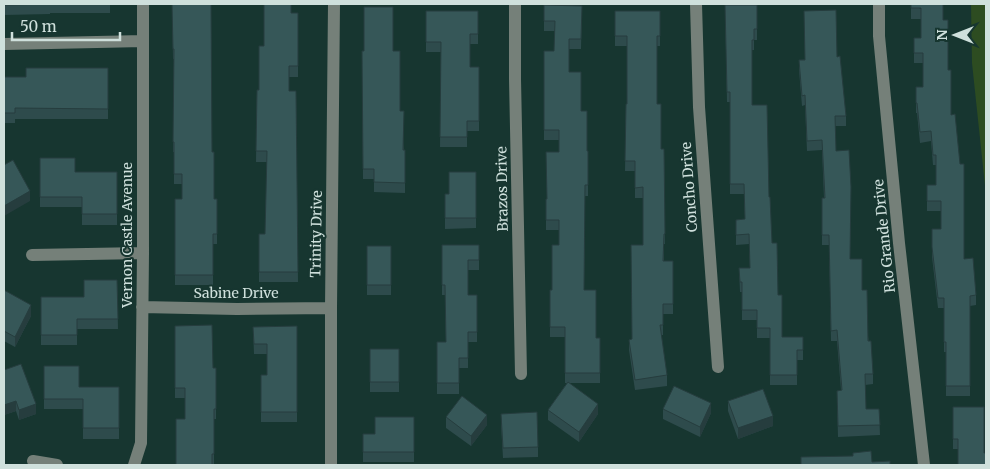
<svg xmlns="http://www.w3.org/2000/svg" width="990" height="469" viewBox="0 0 990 469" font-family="Merriweather,serif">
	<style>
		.green { fill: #2d4c21 }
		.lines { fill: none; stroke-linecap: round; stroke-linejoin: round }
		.minor { stroke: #758079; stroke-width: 12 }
		.wall { fill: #2e4b4c }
		.shaded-wall { fill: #263d3e }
		.building { fill: #365758; stroke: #263d3e }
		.labels { text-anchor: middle; stroke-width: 4; stroke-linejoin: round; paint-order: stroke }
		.street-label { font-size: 14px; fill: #cfe0dc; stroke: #173630 }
	</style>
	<rect width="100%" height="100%" fill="#173630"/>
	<path class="green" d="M971 4H986V195L972 63Z"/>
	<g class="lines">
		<path class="minor" d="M515 4V79L521 374
			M696 4 699 107 718 367
			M879 4V36L899 243 924 465
			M4 44 143 41
			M32 255 143 253
			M142 307 237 309 331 308
			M33 461 57 465
			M134 465 141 443 143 253V4
			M331 465V308L334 4"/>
	</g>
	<path class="wall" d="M4 4H110V13H50V14L4 15Z
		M172 4 212 152 214 199H217V244H213V285H175V199H182V184H174V152H173L174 59H173Z
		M911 4 943 20 948 70 951 115 964 259 976 295V305L970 306V396H946V352H944V308H938L932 257V229H941V211H927V185H936V165H933L931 141 920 143 917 113H916V87H923V63H914V38H921V19H911Z
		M544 5 582 6 581 49H569V72L581 111 587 151H588V196H585L584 290 596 338H600V383H569L598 414 579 442 548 420V410L567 383H565V337H550V290H552L559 245V230H546V199H547L559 152V140H544V51H554L555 31H544Z
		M725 5H757V40H754V50H752V105L769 197 772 243 782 337H803V360H797V385H770V338H757V320H742V292H740L739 268H750L749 244 736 245V220L745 219 744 194H730V102H727Z
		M426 11H478V44H470V67H479V131H467V147H440L441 52H426Z
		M615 11H660V46H657V104L661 149H664L665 244H664V261H673V314H663V335H661L667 375V386L635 390 629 350V340L632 339 643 245V198H635V171H625L626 104H627V46H615Z
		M291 13H298V77H289V91H296L298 282H259V234H265L267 162H256L257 90H259L264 46Z
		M362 51H393L400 111 404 150H405V193L374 192V179H363Z
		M837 57 846 116V126H835L836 151 850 259 862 290 873 374V384L865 385 866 409H879L880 435 838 437 837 401 841 390 837 341H831L829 245H822V198H824L822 150 807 151 805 105 802 106 799 70V60Z
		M108 68V119H15V123H4V77H26Z
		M40 158 75 172H117V225H82V207H40Z
		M476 172V228L445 229V194H449Z
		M442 245H479V270H468V295H477V342H468V368H459V394H437V342H446L445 295H442Z
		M367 246H391V295H367Z
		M117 280 118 329H77V345H41V297H84Z
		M4 290 31 316 15 347 4 341Z
		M175 326 213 368H216V419H214V464H212L185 419V398H175Z
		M297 326V422H261V375H267V354H254L253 327Z
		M370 349H399V392H370Z
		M44 366 79 387H119V439H83V409H44Z
		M4 370 36 414 19 420 16 411 4 415Z
		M728 401 773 426 738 439 728 411Z
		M953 407 984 453 958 449H953Z
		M663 409 711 413 700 437 663 419Z
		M414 417V462H363V434H375Z
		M446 417 487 425 471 446 446 428Z
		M501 424 538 447V457L503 458Z"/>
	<path class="shaded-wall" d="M30 191V201L4 216V206Z
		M31 305V316L15 347V337Z
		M16 401V411L4 415V405Z
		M711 403V413L700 437V427Z
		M36 404V414L19 420V410Z
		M598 404V414L579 442V432Z
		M487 415V425L471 446V436Z
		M773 416V426L738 439V428Z"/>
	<path class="building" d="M4 4H50L4 5Z
		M172 4H211L212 152H214V199H217V234H213V275H175V199H182V174H174V142H173L174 49H173Z
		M264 4H291V13H298V66H289V91H296L298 272H259V234H265L267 151H256L257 90H259V46H264Z
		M911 4H943V20H948V70H951V115L955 114 960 164H964V259L973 258 976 295 970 296V386H946V342H944V298H938L932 247V229H941V201H927V185H936V155H933L931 131 920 132 917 103H916V87H923V53H914V38H921V8H911Z
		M544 5 582 6 581 39H569V72H581V111H587V151H588V185H585L584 290H596V338H600V373H565V327H550V290H552V245H559V220H546V199H547L546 152H559V130H544V51H554L555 21H544Z
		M725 5H757V29H754V40H752V105H767L769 197H770L772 243H777L778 295H782V337H803V350H797V375H770V328H757V310H742V282H740L739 268H750L749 234 736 235V220L745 219 744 184H730V92H727Z
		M364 7H393V51H400V111H404L403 150H405V183L374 182V169H363L362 51H364Z
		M836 10 837 57 840 56 846 116H835L836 151 849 150 851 187 850 259H862V290H867L868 341H871L873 374H865L866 409H879L880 425 838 426 837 391 842 390 837 330 831 331 829 235H822V198H825L822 140 807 141 805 95 802 96 799 60H805L804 11Z
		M426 11H478V34H470V67H479V121H467V137H440L441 42H426Z
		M615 11H660V36H657V104H661V149H664L665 234H664L663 261H673V304H663V325H660L667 375 635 380 629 340 632 339 631 245H643V187L635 188V161H625L626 104H627V36H615Z
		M26 68H108V109L15 108V113H4V77H26Z
		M40 158H75V172H117V214H82V197H40Z
		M13 160 30 191 4 206V165Z
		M449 172H476V218H445V194H449Z
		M442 245H479V260H468V295H477V332H468V358H459V383H437V342H446L445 285H442Z
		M367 246H391V285H367Z
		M84 280H117L118 319H77V335H41V297H84Z
		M4 290 31 305 15 337 4 331Z
		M212 325 213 368H216V409H214V454H212V465H176V419H185V388H175V326Z
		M297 326V412H261V375H267V344H254L253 327Z
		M370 349H399V382H370Z
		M21 364 36 404 19 410 16 401 4 405V370Z
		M44 366H79V387H119V428H83V399H44Z
		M568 382 598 404 579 432 548 410Z
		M674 386 711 403 700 427 663 409Z
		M763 389 773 416 738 428 728 401Z
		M462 396 487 415 471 436 446 417Z
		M953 407H984V453H986V465H958V439H953Z
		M537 412 538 447 503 448 501 414Z
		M375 417H414V452H363V434H375Z
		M871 451 872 462 890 461V465H801V457L853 456V453Z"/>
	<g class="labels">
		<g class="street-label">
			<text transform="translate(689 187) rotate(-94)" y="5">Concho Drive</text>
			<text transform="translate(502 189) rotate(-91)" y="5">Brazos Drive</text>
			<text transform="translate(316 234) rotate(-89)" y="5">Trinity Drive</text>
			<text transform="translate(127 235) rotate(-90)" y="5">Vernon Castle Avenue</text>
			<text transform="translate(884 236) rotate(-96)" y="5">Rio Grande Drive</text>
			<text x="236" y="298">Sabine Drive</text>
		</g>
	</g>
	<rect width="990" height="469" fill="none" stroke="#cfe0dc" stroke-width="10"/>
	<g transform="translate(955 35) rotate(270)" stroke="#173630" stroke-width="4" paint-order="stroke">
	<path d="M0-4L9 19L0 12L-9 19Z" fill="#cfe0dc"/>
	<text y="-8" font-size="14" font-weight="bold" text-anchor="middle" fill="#cfe0dc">N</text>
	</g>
	<path d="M12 32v8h108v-8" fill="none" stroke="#cfe0dc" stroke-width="2.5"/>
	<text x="20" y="32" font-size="15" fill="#cfe0dc" stroke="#173630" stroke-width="4" paint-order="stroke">50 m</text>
</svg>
